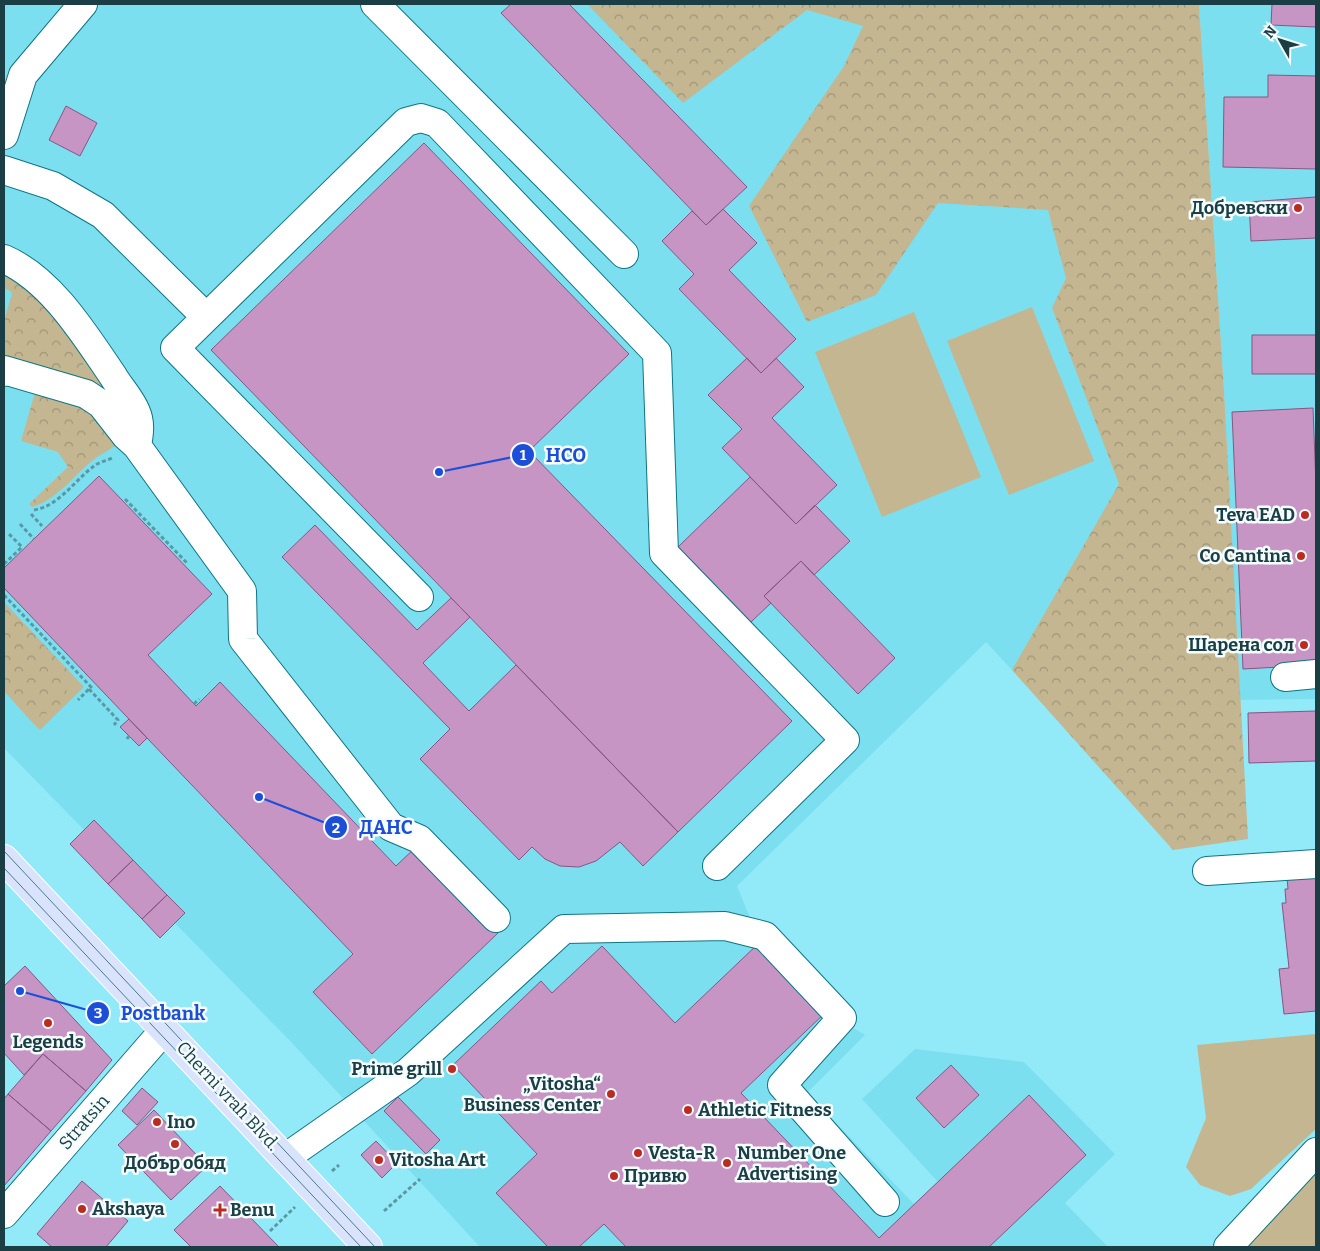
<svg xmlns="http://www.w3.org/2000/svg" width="1320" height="1251" viewBox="0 0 1320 1251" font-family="Bitter,serif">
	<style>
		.built { fill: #7bdff0 }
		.green { fill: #c4b691 }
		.forest { fill: url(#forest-crowns) }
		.building { fill: #c795c3; stroke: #855782 }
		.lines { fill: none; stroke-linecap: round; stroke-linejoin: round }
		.minor-casing { stroke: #0d7583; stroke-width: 30 }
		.major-casing { stroke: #fff; stroke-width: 30 }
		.path { stroke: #5a99a4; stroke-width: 3; stroke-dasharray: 4 2.5; stroke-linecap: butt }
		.minor { stroke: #fff; stroke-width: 28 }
		.major { stroke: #d9e3fc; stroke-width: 28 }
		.tram { stroke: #467d86; stroke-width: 1 }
		.poi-dot { fill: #ba2c21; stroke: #f4fcfd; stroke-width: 2 }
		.labels { text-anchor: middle; stroke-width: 5; stroke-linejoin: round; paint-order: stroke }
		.poi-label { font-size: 18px; font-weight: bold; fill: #1a3e44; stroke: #f4fcfd; text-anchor: start }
		.street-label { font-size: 18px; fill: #1a3e44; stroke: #f4fcfd }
		.leader { fill: none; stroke: #1d4ed8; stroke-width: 2 }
		.callout-dot { fill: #1d4ed8; stroke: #f4fcfd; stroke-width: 2 }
		.mark-label { font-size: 15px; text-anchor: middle; font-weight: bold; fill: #fff }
		.callout-label { font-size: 19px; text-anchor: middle; font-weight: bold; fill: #1d4ed8; stroke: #f4fcfd; stroke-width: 5; stroke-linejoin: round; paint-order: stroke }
	</style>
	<defs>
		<pattern id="forest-crowns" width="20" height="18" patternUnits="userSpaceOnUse" patternTransform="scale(1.25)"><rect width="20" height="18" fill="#c4b691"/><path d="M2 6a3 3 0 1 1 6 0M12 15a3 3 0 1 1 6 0" fill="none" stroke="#9e9578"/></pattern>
	</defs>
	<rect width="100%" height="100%" fill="#92e9f8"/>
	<path class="built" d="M4 4H1006L1165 494 1012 670 986 642 737 886 760 942 826 1012 865 1035 807 1093 914 1204 938 1182 862 1099 915 1049 1024 1062 1115 1154 1065 1203 1108 1247H480L294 1045 4 748Z
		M1199 4H1316V699L1240 700 1224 390Z"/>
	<path class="green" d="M1032 307 1094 461 1009 495 947 341Z
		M914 312 981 477 882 517 815 352Z
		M87 358 109 392 103 396 70 376 81 368Z
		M71 673 84 687 40 730 29 719H34L43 712 54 711 66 692Z
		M1316 1034V1129L1251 1189 1230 1196 1200 1185 1186 1167 1206 1118 1197 1045Z
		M1316 1169V1247H1245Z"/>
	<path class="forest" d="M587 4H1199L1224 390 1248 839 1173 850 1012 670 1119 484 1052 308 1066 278 1048 210 938 203 876 295 807 322 749 206 844 66 863 26 807 10 683 103Z
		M4 274C30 278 70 337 87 358L81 368 70 376 4 356V321L12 294 10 291 4 288Z
		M36 389 80 402 113 433 115 446C108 451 99 455 92 461 72 477 57 500 32 507L29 504 68 467 58 452 21 441Z
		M4 602 71 673 66 694 60 703V705L52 713 40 714 41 716 38 721 29 719 4 691Z"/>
	<path class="building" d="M511 4H569L747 187 706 225 501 13Z
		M1272 4H1316V27L1271 25Z
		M1268 75 1316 76V169L1223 167 1224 97H1268Z
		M66 106 97 123 80 156 49 140Z
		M424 143 629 354 529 451 792 721 678 832 211 350Z
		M1316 197V238L1251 241 1249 202Z
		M723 209 757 243 729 270 796 339 761 373 679 289 694 274 662 241 692 211 706 225Z
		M1252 335H1316V374H1252Z
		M747 358 761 373 776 358 804 387 772 418 837 485 796 524 722 448 742 429 708 395Z
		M1313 408 1316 485V665L1243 669 1232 412Z
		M99 476 212 594 148 655 196 706 220 682 396 866 416 847 498 933 372 1054 313 992 353 954 4 588V568Z
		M750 477 796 524 815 505 850 541 814 575 801 561 764 596 771 603 751 622 678 547Z
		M315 525 417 630 451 598 470 617 423 663 469 711 516 665 678 832 643 866 620 842 596 861 579 867 560 866 545 859 532 847 519 860 420 759 450 729 282 557Z
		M801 561 895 658 858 694 764 596Z
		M1316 711V761L1249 763 1248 713Z
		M129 719 147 738 139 746 120 727Z
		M94 820 133 860 108 884 70 844Z
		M133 860 167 895 142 919 108 884Z
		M1316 875V1011L1284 1014 1279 969 1289 968 1282 903H1286L1285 889H1288L1287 878Z
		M167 895 185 913 160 938 142 919Z
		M760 942 826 1012 741 1093 879 1238 1029 1095 1086 1155 989 1247H626L604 1224 579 1247H548L496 1193 537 1154 453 1065 541 981 552 993 602 946 675 1023Z
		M25 966 112 1060 86 1091 43 1054 24 1075 4 1053V986Z
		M43 1054 86 1091 51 1131 8 1094Z
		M951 1065 979 1095 944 1128 916 1098Z
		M142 1088 158 1102 137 1125 122 1111Z
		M8 1094 51 1131 4 1186V1099Z
		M398 1097 440 1140 426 1154 384 1111Z
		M154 1110 207 1166 171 1200 118 1145Z
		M376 1141 397 1163 382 1178 361 1155Z
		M82 1181 128 1221 106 1247H52L37 1234Z
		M220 1186 279 1247H191L174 1230Z"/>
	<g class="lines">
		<g class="minor-casing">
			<path id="minor" d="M375 4 624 254
				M4 135 23 75 83 4
				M4 170 53 186 103 215 206 317
				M4 259C51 279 85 335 113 376 120 388 131 399 136 412 141 423 139 435 137 446L242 591 243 639 391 827 419 839 496 918
				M4 372V370L86 394 101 404 126 436 137 446
				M419 597 175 348 406 122 421 118 437 123 657 353 664 553 845 740 717 866
				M1285 677 1316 674
				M1207 871 1316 864
				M285 1158 408 1072 564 929 725 926 765 936 842 1018 782 1085 885 1202
				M4 1214 165 1029
				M1228 1247 1316 1152"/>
		</g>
		<g class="major-casing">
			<path id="major" d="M4 859 368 1247"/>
		</g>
		<path class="path" d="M125 499 187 563
			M34 510C59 506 75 480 94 466 99 462 106 461 112 458
			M31 514 42 526
			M20 524 34 539
			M4 564 22 547 9 534
			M4 595 91 687 78 700
			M89 689 118 720 114 725
			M194 704 199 699
			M127 739 129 736
			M332 1171 339 1165
			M384 1211 420 1179
			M270 1231 295 1207"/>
		<use href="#minor" class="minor"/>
		<use href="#major" class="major"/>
		<path class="tram" d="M4 851 375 1247
			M4 868 361 1247"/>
	</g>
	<g class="poi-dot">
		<circle cx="1298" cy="208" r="5"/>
		<circle cx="1305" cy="515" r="5"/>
		<circle cx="1301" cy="556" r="5"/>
		<circle cx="1304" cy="645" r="5"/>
		<circle cx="48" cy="1023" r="5"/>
		<circle cx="452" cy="1069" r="5"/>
		<circle cx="611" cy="1094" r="5"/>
		<circle cx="688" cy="1110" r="5"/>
		<circle cx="157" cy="1122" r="5"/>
		<circle cx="175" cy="1144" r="5"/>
		<circle cx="638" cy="1153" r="5"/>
		<circle cx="379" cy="1160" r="5"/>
		<circle cx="727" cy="1163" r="5"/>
		<circle cx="614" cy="1176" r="5"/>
		<circle cx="82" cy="1209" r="5"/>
		<path d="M217.5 1202.5h5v5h5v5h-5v5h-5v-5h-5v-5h5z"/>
	</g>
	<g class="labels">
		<g class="poi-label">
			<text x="1288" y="214" text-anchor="end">Добревски</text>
			<text x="1295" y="521" text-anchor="end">Teva EAD</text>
			<text x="1291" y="562" text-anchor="end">Co Cantina</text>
			<text x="1294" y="651" text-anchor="end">Шарена сол</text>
			<text x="48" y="1048" text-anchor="middle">Legends</text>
			<text x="442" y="1075" text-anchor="end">Prime grill</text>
			<text x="601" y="1090" text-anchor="end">„Vitosha“<tspan x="601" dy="21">Business Center</tspan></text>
			<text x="698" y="1116">Athletic Fitness</text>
			<text x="167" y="1128">Ino</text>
			<text x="648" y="1159">Vesta-R</text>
			<text x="737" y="1159">Number One<tspan x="737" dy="21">Advertising</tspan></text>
			<text x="389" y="1166">Vitosha Art</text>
			<text x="175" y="1169" text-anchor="middle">Добър обяд</text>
			<text x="624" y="1182">Привю</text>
			<text x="92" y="1215">Akshaya</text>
			<text x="230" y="1216">Benu</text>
		</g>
		<g class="street-label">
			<text transform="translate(228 1096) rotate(47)" y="6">Cherni vrah Blvd.</text>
			<text transform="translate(84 1122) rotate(-49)" y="6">Stratsin</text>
		</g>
	</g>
	<path class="leader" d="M439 472L523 455M259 797L336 827M20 991L98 1013"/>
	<g class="callout-dot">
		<circle cx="439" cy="472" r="5"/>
		<circle cx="259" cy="797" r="5"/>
		<circle cx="20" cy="991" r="5"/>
		<circle cx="523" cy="455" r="12"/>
		<circle cx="336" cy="827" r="12"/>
		<circle cx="98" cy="1013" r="12"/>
	</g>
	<g class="mark-label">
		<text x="523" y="460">1</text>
		<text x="336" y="833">2</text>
		<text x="98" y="1018">3</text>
	</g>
	<g class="callout-label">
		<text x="566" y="462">НСО</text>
		<text x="386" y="834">ДАНС</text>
		<text x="163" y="1020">Postbank</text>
	</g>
	<rect width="1320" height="1251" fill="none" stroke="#1a3e44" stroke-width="10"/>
	<g transform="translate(1280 40) rotate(309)" stroke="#f4fcfd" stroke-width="4" paint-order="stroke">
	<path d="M0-4L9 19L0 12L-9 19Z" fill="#1a3e44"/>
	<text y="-8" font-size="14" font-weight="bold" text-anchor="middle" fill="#1a3e44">N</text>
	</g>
</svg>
